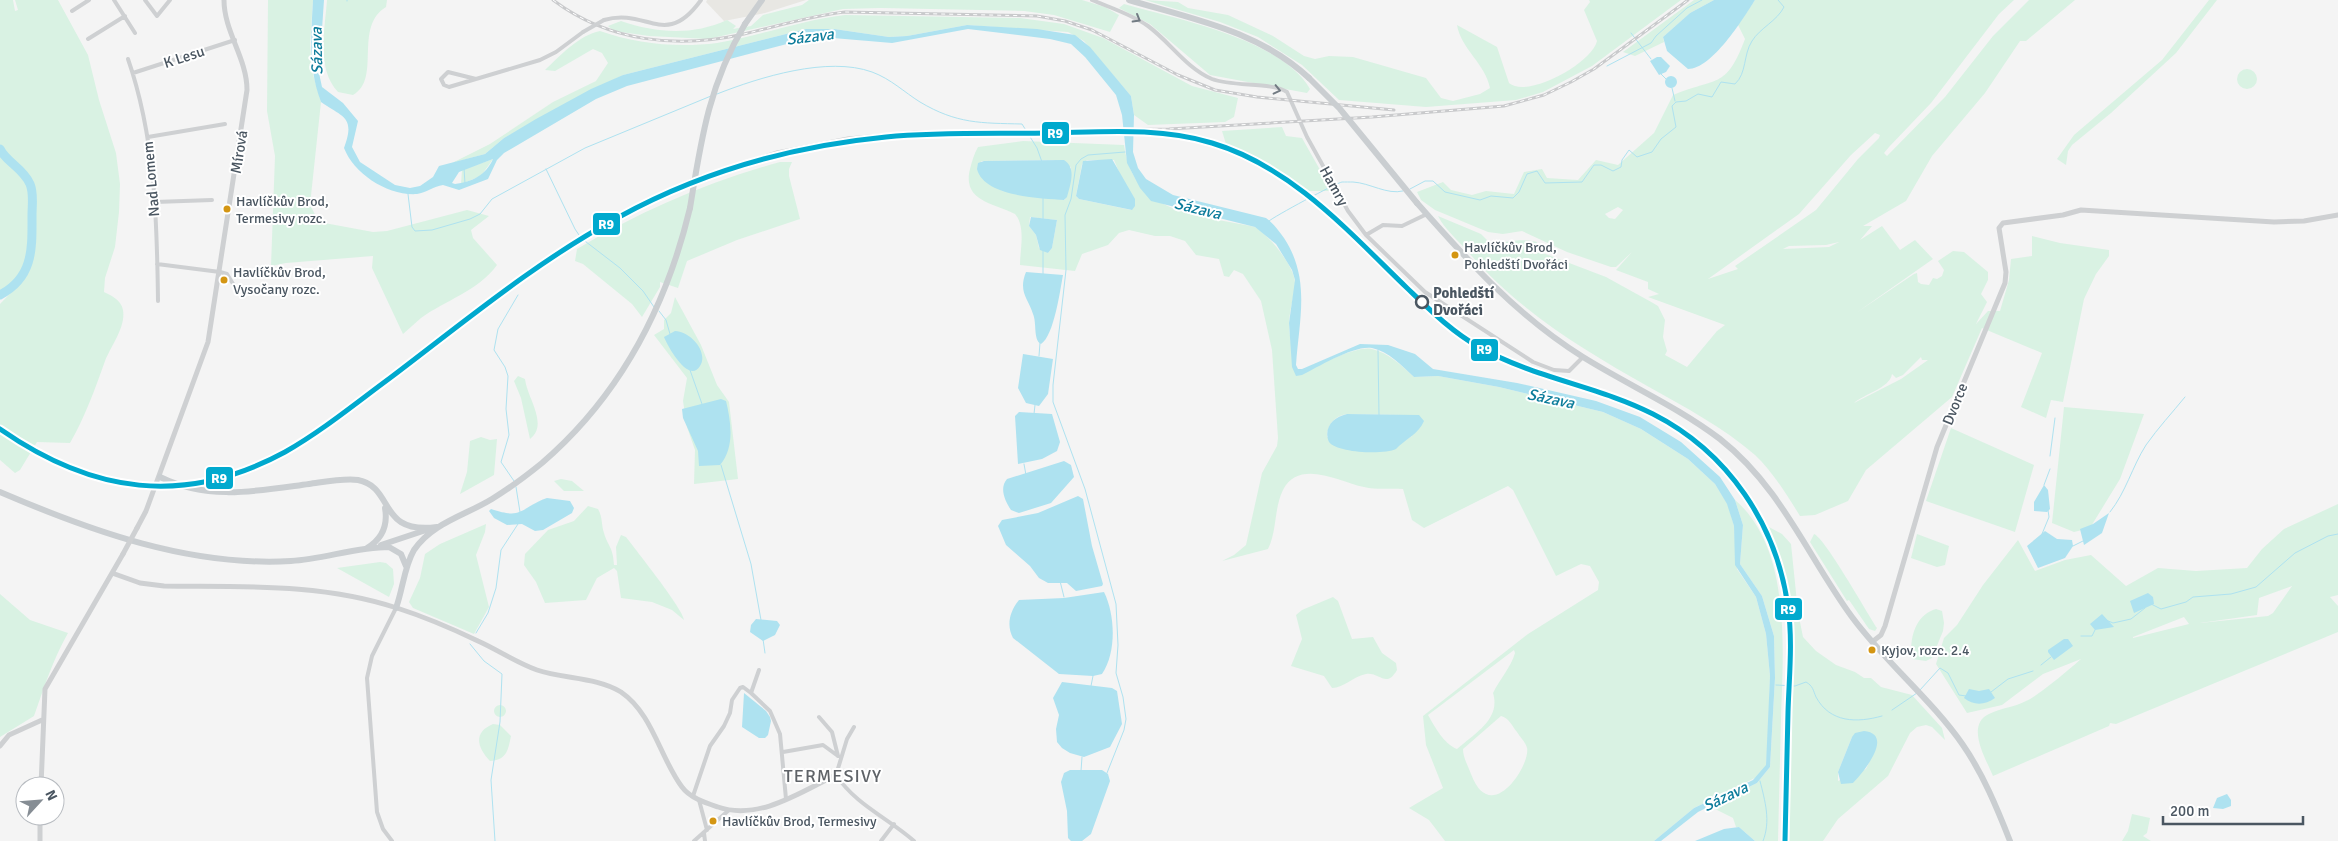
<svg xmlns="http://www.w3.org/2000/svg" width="2338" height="841" viewBox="0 0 2338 841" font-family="Signika,sans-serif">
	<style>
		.commercial { fill: #e8e7e3 }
		.green { fill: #d9f2e3; fill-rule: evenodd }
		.water { fill: #aee2f0; fill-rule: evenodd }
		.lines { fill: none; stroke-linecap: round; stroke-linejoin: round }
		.stream { stroke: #aee2f0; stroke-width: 1 }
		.river { stroke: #aee2f0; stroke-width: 9 }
		.minor { stroke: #ced0d2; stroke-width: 4 }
		.tertiary { stroke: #ced0d2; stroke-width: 5 }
		.primary { stroke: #caced1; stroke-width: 6 }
		.rail-casing { stroke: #c9cacc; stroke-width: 3 }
		.rail { stroke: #fff; stroke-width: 1; stroke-dasharray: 4; stroke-linecap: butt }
		.minor-bridge { stroke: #ced0d2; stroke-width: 4 }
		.tertiary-bridge { stroke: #ced0d2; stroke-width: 5 }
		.primary-bridge { stroke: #caced1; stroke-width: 6 }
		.rail-1-casing { stroke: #fff; stroke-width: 9 }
		.rail-1 { stroke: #00a9ce; stroke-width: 5 }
		.oneway { stroke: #727b83 }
		.bus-dot { fill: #d49613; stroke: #fff; stroke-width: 2 }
		.stop-dot { fill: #fff; stroke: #4a5661; stroke-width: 2.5 }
		.labels { text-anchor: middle; stroke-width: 4; stroke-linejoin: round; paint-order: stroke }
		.bus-label { font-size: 14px; fill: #4a5661; stroke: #fff; text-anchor: start }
		.street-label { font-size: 15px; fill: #4a5661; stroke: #fff }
		.stop-label { font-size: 15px; font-weight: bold; fill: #4a5661; stroke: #fff; text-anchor: start }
		.water-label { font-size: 16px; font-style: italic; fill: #0c7c9b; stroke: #fff }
		.quarter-label { font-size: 18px; letter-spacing: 1px; fill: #5f6368; stroke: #fff }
		.line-badge { stroke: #fff; stroke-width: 2 }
		.badge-label { font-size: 14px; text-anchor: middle; font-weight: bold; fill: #fff }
	</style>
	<rect width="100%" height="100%" fill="#f4f4f4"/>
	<path class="commercial" d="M707 0H806L765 13 724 21 706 2Z"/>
	<path class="green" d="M0 0H13L15 11 18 10 15 0H58L88 55 99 100 116 153 120 184 119 212 115 247 105 278 104 292C112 296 121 300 123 310 126 327 111 346 105 361 95 389 85 417 70 443L37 442 20 470 15 473 0 460V304L23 280 15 281 0 294Z
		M268 0H313L310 44 312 71 321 102 310 205 319 222 373 232 387 231 467 210 489 216 471 230 473 238 497 265C478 291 446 300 421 318 415 323 409 329 403 334L372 268 373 256 286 263 271 266 275 156 267 111Z
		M327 0H387L386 7C353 27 382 79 353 95L338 92C316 69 325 29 327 0Z
		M809 0H1082L1105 7 1119 15 1110 32 1054 15 1024 11 881 8 843 9 708 39 649 36 614 31 608 26 621 21C656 33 692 36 727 20L736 26 733 29 751 26 763 15 802 5Z
		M1145 0 1178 2 1188 8 1228 15 1273 36 1304 56 1315 59 1329 56 1353 57 1426 78 1441 98 1453 101 1480 94 1490 88C1485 63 1461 49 1457 25L1497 47 1509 83C1528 99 1592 63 1597 41L1584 10 1590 2 1589 0H1681L1592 66 1543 92 1516 100 1426 107 1339 100 1302 65 1258 37 1220 22Z
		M1694 0H1714L1690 13 1663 37 1664 42 1635 56 1623 52Z
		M1755 0H2014L1999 14 1931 103 1889 147 1884 153 1887 156 1945 97 1993 36 2029 0H2075L2026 41H2020L1985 93 1932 156 1906 201 1863 226H1872L1860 240 1882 226 1900 250 1915 240 1933 259 1856 313 1914 274 1917 273 1918 282 1921 284 1929 285 1933 278 1937 279 1942 276 1944 270 1938 261 1953 251 1964 252 1988 272V280L1981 294 1987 302 1976 324 1988 311H2000L2009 280 2011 259 2032 256V236L2060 243 2109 250V256L2096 274 2084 299 2063 402 2051 400 2046 418 2021 407 2042 353 1982 328 1952 397 1866 470 1848 501 1815 515 1800 516C1787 495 1773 472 1755 455 1723 427 1686 408 1649 387 1584 350 1520 312 1470 254 1460 242 1445 230 1438 216L1481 234 1489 242C1509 244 1517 237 1537 242L1535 250 1606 277 1653 303 1658 306 1665 320 1663 337 1667 351 1665 355 1687 367 1717 331 1725 325 1648 297 1659 294 1648 289V282L1616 270 1632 252 1616 267H1611L1567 252 1522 231 1503 234 1488 232 1435 210 1421 200 1417 192 1443 182 1451 190 1472 195 1486 191 1514 194 1524 172 1542 169 1547 178 1578 180 1596 160 1618 165 1654 133 1673 95C1716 77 1726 90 1745 39L1738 25ZM1875 133 1880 135 1879 138 1858 159 1816 210 1735 266 1738 269 1708 279 1799 214 1851 155ZM1618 207 1623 210 1615 219 1609 218 1605 214ZM1839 242 1829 247 1783 249 1789 246 1826 245ZM1921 357 1922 360H1928L1901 379 1854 403C1864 394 1890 388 1892 374L1896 378 1903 375Z
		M2209 0H2217L2176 53 2111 113 2072 145 2068 151 2066 165 2057 159 2074 135 2162 60Z
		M1124 4C1176 19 1282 39 1310 89L1307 93 1210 75 1150 24 1119 8Z
		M845 15 1020 18 1064 24 1103 38 1192 86 1238 98 1234 117 1225 122 1148 125 1134 115 1131 96 1084 41 1068 32 967 25 907 36 889 37 834 29H806L623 75 504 138 485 154 452 163 490 144 553 102 596 81 608 63 602 53 593 49 555 71 545 70C560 56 579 35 600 31 637 44 677 48 717 43 760 36 801 20 845 15Z
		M2237 79a10 10 0 1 1 20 0a10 10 0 1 1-20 0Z
		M1282 127 1286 136 1302 138 1332 191H1308L1266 162 1226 144 1222 131Z
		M1023 141 1124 145C1134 216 1198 214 1255 227 1269 235 1295 267 1295 283 1294 297 1289 312 1289 325 1290 342 1294 359 1296 375 1313 368 1356 345 1372 349 1389 353 1402 366 1414 377L1438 376 1499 387 1603 412 1641 429 1688 459 1715 484 1728 505 1734 526 1737 569 1756 597 1766 634 1770 676 1768 743 1766 766 1759 776 1694 808 1654 841H1445L1429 820 1409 808 1443 788 1426 745 1423 716 1528 634 1598 590 1599 582 1590 566 1581 564 1556 576 1513 490 1508 486 1424 528 1412 520 1403 489C1390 488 1376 490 1364 487 1340 482 1299 458 1283 490 1274 508 1277 531 1268 549L1222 561 1234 555 1246 545 1262 473 1277 446 1278 438 1272 350 1261 301 1243 274 1234 270 1229 277 1224 276 1219 259 1196 255 1185 241 1170 236H1155L1129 230 1119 233 1108 245 1082 254 1075 271 1020 265C1020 249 1026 227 1015 214 993 203 962 201 970 169 972 161 974 154 978 147ZM1053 160 1071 167 1065 200 1002 191 981 161ZM1087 160H1114L1124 184 1134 198 1131 210 1079 199 1076 196 1082 164ZM1030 217 1057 220 1052 248 1048 253 1039 248 1036 235 1029 226ZM1347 414 1403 415 1412 436 1399 444 1327 437C1327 424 1335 416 1347 414ZM1514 650 1515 653C1511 667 1500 679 1493 693 1501 719 1475 733 1457 749 1444 744 1435 727 1428 715ZM1501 716C1509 718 1512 726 1517 732 1520 737 1526 743 1527 748 1531 764 1491 828 1471 774 1468 766 1463 757 1463 749Z
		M493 159 481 176 461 184 462 170Z
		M780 162H792L789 169V176L800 219 737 240 687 261 678 288 660 282V287L642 317 632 304 583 264 575 261 577 249C641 211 707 182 780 162Z
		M675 297 701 345 717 385 729 402 738 479 694 484 695 450 687 427 683 401 687 378 654 335 664 329V320L671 313Z
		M518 376 525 379C527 398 549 424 530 439L521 398 514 381Z
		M2064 407 2144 414 2120 479 2090 528 2074 532 2052 523Z
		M1951 428 2034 465 2015 532 1926 501Z
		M481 437 490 440 497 439 494 475 460 494 467 472 470 441Z
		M561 479 572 481 584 491H564L554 481Z
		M1735 500C1792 549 1783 651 1781 719 1780 760 1779 800 1778 841H1755L1739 827H1736L1733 818 1709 806 1757 783 1770 767 1775 678 1774 636 1762 596 1740 564 1743 525Z
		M2338 504V595L2330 597 2338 606V632L2116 724 2110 723 2109 726 1993 776C1986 759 1965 725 1989 714 2001 708 2015 707 2026 701 2038 696 2071 668 2081 659L2043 674 2002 705 1967 713 1936 664 1944 638 1957 625 1983 585 2018 540 2035 571 2065 560 2091 555 2126 586 2158 568 2196 571 2247 568 2262 549 2284 529ZM2292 586 2273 613 2268 616 2200 623 2257 615 2259 598ZM2184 617 2189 624 2133 638V637Z
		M588 506 598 509C603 518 601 524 604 533 608 547 613 546 614 565H617L616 547 621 535 626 537C635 549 684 610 684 620L672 610 652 602 621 598 617 571 614 568 597 578 586 600 545 603 536 582 524 565 525 554 548 530 574 521Z
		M486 524 485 532 476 555 489 607 474 634 413 608 409 602 420 578 425 554 440 544Z
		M1769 527 1782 534 1791 544 1798 612 1803 637 1816 651 1836 665 1855 672 1864 678H1871L1881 687 1912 695 1942 728 1945 740 1932 727 1926 725 1917 727 1910 733 1888 776 1838 819 1823 841H1789L1794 625 1787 580ZM1852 737 1876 748 1866 769 1838 781V772Z
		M1814 534C1825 538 1867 613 1877 628L1875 631 1869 629 1849 600 1847 601 1810 542Z
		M1917 534 1949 546 1945 565 1937 567 1911 558Z
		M380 562 386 563 393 569 394 584 389 597 337 568Z
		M0 594 30 620 68 633C52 662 45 685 34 716L0 737Z
		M1333 597 1338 601 1352 639 1373 637 1382 653 1396 663 1397 670C1386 689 1380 672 1366 674 1354 676 1344 688 1332 688L1324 676 1291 666 1302 639 1296 615 1302 610Z
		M1936 609 1942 611 1944 623 1943 631 1932 658 1926 661 1912 659C1909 639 1915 615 1936 609Z
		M494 711a6 6 0 1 1 12 0a6 6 0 1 1-12 0Z
		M493 724 500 725 511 736C508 750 507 760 490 761 478 748 472 733 493 724Z
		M2132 814 2150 818 2147 833 2143 836 2151 841H2122L2128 831Z"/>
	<path class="water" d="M313 0H324L319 73 322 87 343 103 358 121 352 147 360 162 395 185 410 188 420 186 433 177 439 166 485 154 504 138 536 119 591 89 623 75 806 29H834L889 37 907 36 967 25 1037 29 1075 35 1090 47 1131 96 1134 115 1133 152 1138 168 1146 179 1173 195 1266 218C1274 224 1278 230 1284 238 1311 279 1299 320 1296 365L1298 369H1302L1360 344 1388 345 1415 354 1433 369 1517 383 1596 401 1640 417 1681 442 1720 477 1735 500 1743 525 1740 564 1762 596 1774 636 1775 678 1770 767 1757 783 1698 812 1661 841H1654L1694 808 1753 780 1766 765 1770 676 1766 634 1756 597 1735 565 1734 526 1727 504 1715 484 1688 459 1641 429 1603 412 1499 387 1438 376 1414 377C1402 366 1388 351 1372 348 1354 345 1318 367 1302 375L1296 376 1292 367 1289 323 1295 280 1292 270 1276 244 1255 227 1151 201 1140 188 1127 163 1122 115 1116 95 1085 57 1071 44 1050 39 968 29 892 43 833 38 806 39 627 86 596 99 504 153 497 160 488 179 459 190 443 185C434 186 426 193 417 194 388 196 354 174 344 148 356 116 342 117 321 102 308 68 311 36 313 0ZM493 159C486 175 472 182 455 184L452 183 459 172Z
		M1714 0H1755C1743 19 1712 69 1688 69L1667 51 1663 37 1690 13Z
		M1657 57H1661L1670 66 1666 72 1659 75 1650 61Z
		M1665 82a6 6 0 1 1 12 0a6 6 0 1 1-12 0Z
		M1112 159 1135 199V206L1132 210 1079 199 1076 196 1083 161Z
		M1064 160C1077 168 1070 185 1067 197L1064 200C1040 198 984 197 977 169L978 163 984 161Z
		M1031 217 1057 220 1052 248 1048 253 1040 250 1036 235 1029 226Z
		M1026 272 1063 275C1060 291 1054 336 1041 344 1033 340 1037 323 1033 314 1028 298 1018 292 1026 272Z
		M675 331C690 331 709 352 700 366 689 385 667 345 664 337Z
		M1023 354 1053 359 1048 394 1039 406 1026 403 1018 388Z
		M721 399 726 401C731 422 735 447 720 465L699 466 698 451 683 418 682 409Z
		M1019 412 1052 414 1060 442 1057 451 1042 459 1018 464 1015 416Z
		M1347 414 1419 415 1424 421C1419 434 1404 440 1396 449 1384 455 1337 453 1329 442 1323 428 1333 417 1347 414Z
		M1064 461 1071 465 1074 477 1051 503 1019 513 1011 510C1005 501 999 488 1007 479Z
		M2044 485 2048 490 2050 509 2047 512 2034 511V502Z
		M1078 496 1083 499 1092 546 1103 584 1102 586 1076 591 1067 583H1048L1039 578 1030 566 1006 545 998 526 1002 520 1038 513Z
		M547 498 570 501 574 508 572 513 543 530 535 531 522 524 507 525 494 518 489 511 491 509C524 520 519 508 547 498Z
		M2109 513 2102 533 2084 545 2080 529 2093 524Z
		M2045 531 2057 539 2072 540 2073 546 2065 558 2038 568 2027 546Z
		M1104 592C1115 614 1117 652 1102 674L1093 676 1059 674 1013 638C1006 625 1010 611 1019 600L1064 598Z
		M2148 593 2153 597 2154 604 2134 613 2130 601Z
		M2102 614 2114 627 2095 630 2090 624Z
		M756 619 777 621 780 625 775 635 763 641 750 632 751 625Z
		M2064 639H2068L2073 646 2054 660 2048 652V650Z
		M1062 682 1112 688 1117 691 1122 724 1110 747 1084 757 1070 753 1062 748 1057 742 1056 729 1059 715 1053 698Z
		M1969 689 1979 691 1989 689 1995 698C1985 705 1974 706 1964 698Z
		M744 693 766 711 770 717 771 721 768 735 765 738H759L742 727Z
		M1864 731C1895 734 1863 773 1853 783L1841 784 1838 772 1852 737 1855 733Z
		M1070 770H1102L1108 774 1110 781 1091 834 1082 841H1071L1068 838 1067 811 1061 782 1064 773Z
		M2227 794 2231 800V806L2223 809 2213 808 2217 798Z
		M1739 827 1755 841H1695L1724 829Z"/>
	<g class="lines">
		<path class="stream" d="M347 1V0
			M1631 33 1651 59
			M1607 66 1651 43 1656 36 1687 8 1702 0
			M1660 73 1666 79
			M1672 88 1675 101
			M717 94C760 77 828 56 872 72 891 79 904 92 920 102 957 124 981 123 1022 124L1037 148 1042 162
			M464 168 465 184
			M546 169 575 229 581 238 620 268 643 291 654 307
			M1410 189 1425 181H1433L1445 192 1480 200 1491 196 1513 198 1519 192 1527 174 1537 171 1545 183 1582 182 1594 165H1601L1613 171 1621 167 1622 160 1629 150 1637 157 1652 152 1661 139 1676 127 1672 106 1676 102 1686 101 1698 94 1712 97 1721 82 1735 84C1747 73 1743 55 1752 41 1760 28 1777 21 1784 7L1778 0
			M408 194 412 227 415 231 432 230 470 219 480 214 492 199 585 148 711 96
			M1043 196V219
			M1269 221C1273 217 1336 183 1342 182 1345 182 1350 182 1353 182 1370 183 1387 195 1403 191
			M1043 274V251
			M659 311 666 320 670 334
			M1378 350 1379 415
			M1039 356 1040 343
			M690 370 702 404
			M1034 414 1035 405
			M2050 456 2055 418
			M1024 464 1026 475
			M721 465 751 564 761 620
			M514 481 501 462 509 435 506 409 508 376 505 367 494 350 498 329 518 295
			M2044 485 2050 469
			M516 487 520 512
			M2110 512C2126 492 2132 467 2146 445 2158 428 2172 413 2185 397
			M2042 534 2049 517 2048 510
			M2073 546 2083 541
			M1060 581 1064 597
			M2151 604 2161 609 2186 602 2193 597 2231 594 2256 587 2295 553 2328 536 2338 534
			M2106 620 2113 623 2131 619 2145 608
			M476 633 488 613 496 588 501 550 518 524
			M2081 636H2092L2095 630
			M763 639 765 653
			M470 644 484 661 502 674 500 722 491 780 495 841
			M2041 665 2051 657
			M1776 685 1795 686 1806 682C1813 686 1813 690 1816 697 1830 723 1857 723 1882 716
			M1091 686 1093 676
			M1920 690 1940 668 1948 673 1959 695 1966 696
			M1991 692 2008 679 2033 671
			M1892 710 1917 693
			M1081 771 1082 757
			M1107 773 1124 730 1126 719 1123 697 1116 673 1118 645 1116 604 1085 489 1053 402V385L1066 270 1065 215 1071 199 1076 165 1081 159 1088 155 1125 152
			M1760 781C1765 801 1771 821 1763 841"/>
		<path class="river" d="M0 149C6 162 23 168 30 184 34 193 32 205 32 215 32 248 34 277 0 295"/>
		<path class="minor" d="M114 0 135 33
			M145 0 157 16 170 0
			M1092 0C1111 8 1131 14 1148 26 1170 42 1186 68 1212 79 1233 87 1272 82 1287 92L1307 137 1348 211 1366 235 1425 292 1533 362 1554 370 1569 371 1583 357
			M72 11 89 0
			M604 20C647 7 665 50 701 0
			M88 39 125 16
			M128 59C155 137 157 219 158 301
			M133 73 235 40
			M476 79 448 72 441 79 444 85 449 87 540 60 556 52 583 32
			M148 137 225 124
			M155 202 212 200
			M1366 235 1383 225 1402 226 1427 214
			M157 264 220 272 227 274 238 292
			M759 670 751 693 770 711 780 734 786 799
			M819 717 832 732 838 756
			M854 727 847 739 836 775C856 805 888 818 914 841
			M783 752 823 745 838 756
			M693 796 710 746 724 726 730 713 732 700 740 688 743 687 751 693
			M699 800 707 830
			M704 833 705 841
			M392 841 383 829 377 812 367 678 372 656 396 608
			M694 841 729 810
			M881 841 894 824"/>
		<path class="tertiary" d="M137 528 146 511 208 342 247 90C247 58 224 32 224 0
			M112 573 140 583 164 586C243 587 321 583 397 608 425 617 453 629 478 641 498 650 517 663 537 670 563 679 597 677 621 692 653 714 660 758 682 787 690 798 706 803 718 807 759 821 801 792 836 775
			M1872 642 1881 635 1885 626 1937 447 2005 283 2006 272 1999 228 2003 223 2063 215 2081 210 2274 222 2304 221 2338 215
			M0 746 9 735 42 720
			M41 786 45 689 123 554
			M40 816V841"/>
		<path class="primary" d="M1129 0C1193 19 1259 31 1309 78
			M745 24 762 0
			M1417 203C1469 262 1516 315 1583 357 1628 385 1678 407 1720 439 1781 487 1808 557 1852 617 1886 663 1931 699 1963 745 1983 774 1997 808 2010 841
			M160 477C209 501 257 491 309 484 324 482 343 478 358 480 395 487 377 535 437 527
			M0 492C91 531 190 567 291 561 324 559 356 547 389 547L401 554 406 566
			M381 545 426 530
			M367 548C382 539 388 525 385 508
			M396 608C403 589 404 567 414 550 432 523 466 515 492 499 510 488 526 476 542 463 621 395 666 308 690 208"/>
		<g class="rail-casing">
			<path id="rail" d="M553 0C609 42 677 49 744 34 778 26 810 16 845 12L1037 16 1065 21 1092 30 1178 75 1215 90 1257 97 1394 110
				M478 311 530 269 612 217 693 179 777 152 848 138 915 132 1169 129 1372 117 1504 106 1544 95 1571 82 1594 69 1688 0"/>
		</g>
		<use href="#rail" class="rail"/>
		<path class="minor-bridge" d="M583 32 604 20"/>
		<path class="tertiary-bridge" d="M123 554 137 528"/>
		<path class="primary-bridge" d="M1309 78 1340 109 1417 203
			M690 208C701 140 709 84 745 24"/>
		<g class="rail-1-casing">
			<path id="rail-1" d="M0 429C92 493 184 507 285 452 322 431 356 403 390 378 464 322 537 261 619 217 701 172 793 146 886 137 940 132 995 134 1049 133 1103 132 1160 127 1212 143 1292 167 1349 232 1407 288 1429 309 1452 332 1479 347 1534 378 1598 386 1653 414 1728 452 1777 525 1788 607 1793 642 1789 678 1788 712 1787 755 1786 798 1785 841"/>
		</g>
		<use href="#rail-1" class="rail-1"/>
	</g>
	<defs><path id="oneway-chevron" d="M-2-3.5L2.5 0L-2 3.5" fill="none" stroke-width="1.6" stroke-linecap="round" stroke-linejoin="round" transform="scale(1.25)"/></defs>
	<g class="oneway">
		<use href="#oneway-chevron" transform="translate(1137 19) rotate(30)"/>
		<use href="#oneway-chevron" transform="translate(1277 90) rotate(13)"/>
	</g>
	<g class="bus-dot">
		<circle cx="227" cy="209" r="4.5"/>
		<circle cx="1455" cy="255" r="4.5"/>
		<circle cx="224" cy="280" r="4.5"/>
		<circle cx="1872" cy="650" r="4.5"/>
		<circle cx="713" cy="821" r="4.5"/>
	</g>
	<circle class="stop-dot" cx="1422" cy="302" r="6"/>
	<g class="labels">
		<g class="bus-label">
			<text x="236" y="206">Havlíčkův Brod,<tspan x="236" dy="17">Termesivy rozc.</tspan></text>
			<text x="1464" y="252">Havlíčkův Brod,<tspan x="1464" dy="17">Pohledští Dvořáci</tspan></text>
			<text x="233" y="277">Havlíčkův Brod,<tspan x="233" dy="17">Vysočany rozc.</tspan></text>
			<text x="1881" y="655">Kyjov, rozc. 2.4</text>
			<text x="722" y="826">Havlíčkův Brod, Termesivy</text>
		</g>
		<g class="street-label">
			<text transform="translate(184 57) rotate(-18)" y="5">K Lesu</text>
			<text transform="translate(239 152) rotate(-81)" y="5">Mírová</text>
			<text transform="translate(151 179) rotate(-95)" y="5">Nad Lomem</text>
			<text transform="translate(1334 186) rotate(61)" y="5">Hamry</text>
			<text transform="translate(1955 404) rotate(-68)" y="5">Dvorce</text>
		</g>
		<g class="stop-label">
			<text x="1433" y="298">Pohledští<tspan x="1433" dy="17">Dvořáci</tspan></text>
		</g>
		<g class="water-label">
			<text transform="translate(810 36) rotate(-7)" y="6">Sázava</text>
			<text transform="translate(316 51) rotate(-91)" y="6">Sázava</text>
			<text transform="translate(1198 208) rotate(14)" y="6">Sázava</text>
			<text transform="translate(1551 398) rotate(12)" y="6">Sázava</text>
			<text transform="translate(1725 796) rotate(-26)" y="6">Sázava</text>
		</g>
		<g class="quarter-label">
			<text x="833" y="782">TERMESIVY</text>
		</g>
	</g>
	<g class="line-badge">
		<rect x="1041" y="121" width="29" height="24" rx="5" fill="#00a9ce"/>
		<rect x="592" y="212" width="29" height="24" rx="5" fill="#00a9ce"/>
		<rect x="1470" y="338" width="29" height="24" rx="5" fill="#00a9ce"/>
		<rect x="205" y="466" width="29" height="24" rx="5" fill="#00a9ce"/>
		<rect x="1774" y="597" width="29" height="24" rx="5" fill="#00a9ce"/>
	</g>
	<g class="badge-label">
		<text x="1055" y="138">R9</text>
		<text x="606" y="229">R9</text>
		<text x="1484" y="354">R9</text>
		<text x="219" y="483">R9</text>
		<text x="1788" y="614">R9</text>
	</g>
	<g transform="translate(40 801) rotate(64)"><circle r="24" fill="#ffffff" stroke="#b7bbc0"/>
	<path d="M0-4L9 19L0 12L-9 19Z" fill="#868d94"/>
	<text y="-8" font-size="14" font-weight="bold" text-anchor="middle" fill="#4a5661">N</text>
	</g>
	<path d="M2163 816v8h140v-8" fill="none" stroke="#4a5661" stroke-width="2.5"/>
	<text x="2170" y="816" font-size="15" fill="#4a5661" stroke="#ffffff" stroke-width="4" paint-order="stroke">200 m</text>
</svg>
